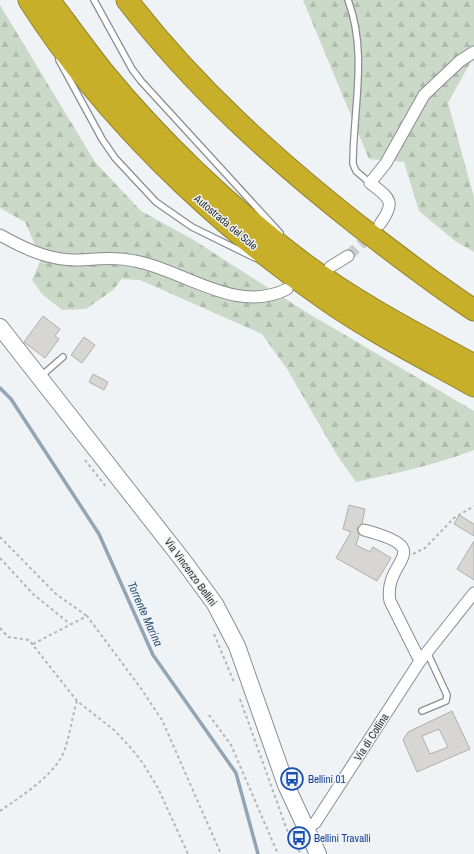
<svg xmlns="http://www.w3.org/2000/svg" width="474" height="854" viewBox="0 0 474 854" font-family="'Archivo Narrow',sans-serif">
	<style>
		.forest { fill: url(#forest-firs) }
		.lines { fill: none; stroke-linecap: round; stroke-linejoin: round }
		.stream { stroke: #92a4b5; stroke-width: 3.5 }
		.building { fill: #d8d6d3; stroke: #b0aeac; fill-rule: evenodd }
		.minor-tunnel { stroke: #c9ccce; stroke-width: 11; stroke-dasharray: 11 5.5; stroke-linecap: butt }
		.service-casing { stroke: #8b8d90; stroke-width: 8 }
		.minor-casing { stroke: #8b8d90; stroke-width: 13 }
		.secondary-casing { stroke: #8b8d90; stroke-width: 18 }
		.motorway-casing { stroke: #92832c; stroke-width: 23 }
		.path { stroke: #b2b5b6; stroke-width: 2; stroke-dasharray: 3 3; stroke-linecap: butt }
		.service { stroke: #fff; stroke-width: 5.5 }
		.minor { stroke: #fff; stroke-width: 11 }
		.secondary { stroke: #fff; stroke-width: 16 }
		.motorway { stroke: #c7af29; stroke-width: 21 }
		.labels { text-anchor: middle; stroke-width: 3; stroke-linejoin: round; paint-order: stroke }
		.street-label { font-size: 11px; fill: #2f3031; stroke: #f0f3f5 }
		.transit-label { font-size: 11px; fill: #164399; stroke: #f0f3f5; text-anchor: start }
		.water-label { font-size: 12px; font-style: italic; fill: #30587a; stroke: #f0f3f5 }
	</style>
	<defs>
		<pattern id="forest-firs" width="22" height="20" patternUnits="userSpaceOnUse"><rect width="22" height="20" fill="#cbd9c8"/><path d="M5 1l3.5 6h-7zM16 11l3.5 6h-7z" fill="#afbbac"/></pattern>
	</defs>
	<rect width="100%" height="100%" fill="#f0f3f5"/>
	<path class="forest" d="M303 0H474V56L448 103 474 197V252L455 241 419 211 404 162 369 159Z
		M0 5 95 162 141 211 192 239 306 312 474 411V450C436 465 396 473 356 482L337 455 287 369 262 334 140 280 122 279 113 290 86 309 62 310 43 295 32 280 41 259 25 222 0 208Z"/>
	<g class="lines">
		<path class="stream" d="M0 388 11 399 99 534 153 655 236 773 258 854"/>
	</g>
	<path class="building" d="M43 316 60 329 55 336 59 339 45 358 24 342Z
		M84 337 95 345 82 363 71 355Z
		M93 374 108 382 104 390 89 382Z
		M349 505 365 509 362 524 357 528 359 535 356 545 370 552 373 547 391 558 377 581 336 558 351 532 343 529Z
		M459 515 474 524V536L454 524Z
		M474 541V580L457 569Z
		M452 711 470 749 417 772 403 740 408 732ZM439 729 448 747 430 754 422 736Z"/>
	<g class="lines">
		<path class="minor-tunnel" d="M348 256 374 232"/>
		<g class="service-casing">
			<path id="service" d="M94 0 132 69 141 81 280 233
				M348 0C368 53 353 109 353 164L356 171 370 183
				M59 60 102 139 115 158 156 202 192 227 255 258
				M40 377 63 357
				M422 711 446 701 447 695 427 652"/>
		</g>
		<g class="minor-casing">
			<path id="minor" d="M380 224C397 201 389 198 370 183L386 163 424 95 460 61 474 52
				M0 235C25 249 50 261 80 260 99 259 116 257 135 261 184 270 236 315 287 289
				M330 267 348 256
				M364 530C440 550 382 560 390 601L420 661
				M305 828 315 823 420 661 474 593"/>
		</g>
		<g class="secondary-casing">
			<path id="secondary" d="M0 327 185 563 215 604 237 646 286 785 318 854"/>
		</g>
		<g class="motorway-casing">
			<path id="motorway" d="M29 0C102 115 213 222 325 299 372 332 424 358 474 386
				M49 0C67 24 85 49 104 73 158 139 227 205 295 257 351 300 413 332 474 365
				M127 0C193 86 274 159 359 226 397 255 434 284 474 310"/>
		</g>
		<path class="path" d="M85 460 107 488
			M0 537 56 594 87 616
			M413 554 425 548 454 518 474 506
			M0 558 33 594 70 624
			M0 628 8 637 29 640 77 701 114 730 131 748 142 762 158 788 188 854
			M214 634 234 682
			M33 644 87 616 140 687 162 720 221 854
			M240 699 287 830 301 854
			M209 715 231 745 278 854
			M0 811C21 796 56 775 65 749 70 734 72 717 77 701"/>
		<use href="#service" class="service"/>
		<use href="#minor" class="minor"/>
		<use href="#secondary" class="secondary"/>
		<use href="#motorway" class="motorway"/>
	</g>
	<defs>
		<g id="bus-ring" transform="scale(1.15)"><circle r="9.5" fill="#f0f3f5" stroke="#1a4fb4" stroke-width="1.5"/><path d="M-5-6H5V4H4V6H2V4H-2V6H-4V4H-5ZM-3.5-4V0h7V-4ZM-3.5 1.2v1.5H-2V1.2ZM2 1.2v1.5H3.5V1.2Z" fill="#1a4fb4"/></g>
	</defs>
	<g fill-rule="evenodd">
		<use href="#bus-ring" x="292" y="779"/>
		<use href="#bus-ring" x="299" y="838"/>
	</g>
	<g class="labels">
		<g class="street-label">
			<text transform="translate(226 222) rotate(40)" y="4">Autostrada del Sole</text>
			<text transform="translate(191 572) rotate(54)" y="4">Via Vincenzo Bellini</text>
			<text transform="translate(371 737) rotate(-57)" y="4">Via di Collina</text>
		</g>
		<g class="transit-label">
			<text x="308" y="783">Bellini 01</text>
			<text x="314" y="842">Bellini Travalli</text>
		</g>
		<g class="water-label">
			<text transform="translate(145 614) rotate(66)" y="4">Torrente Marina</text>
		</g>
	</g>
</svg>
